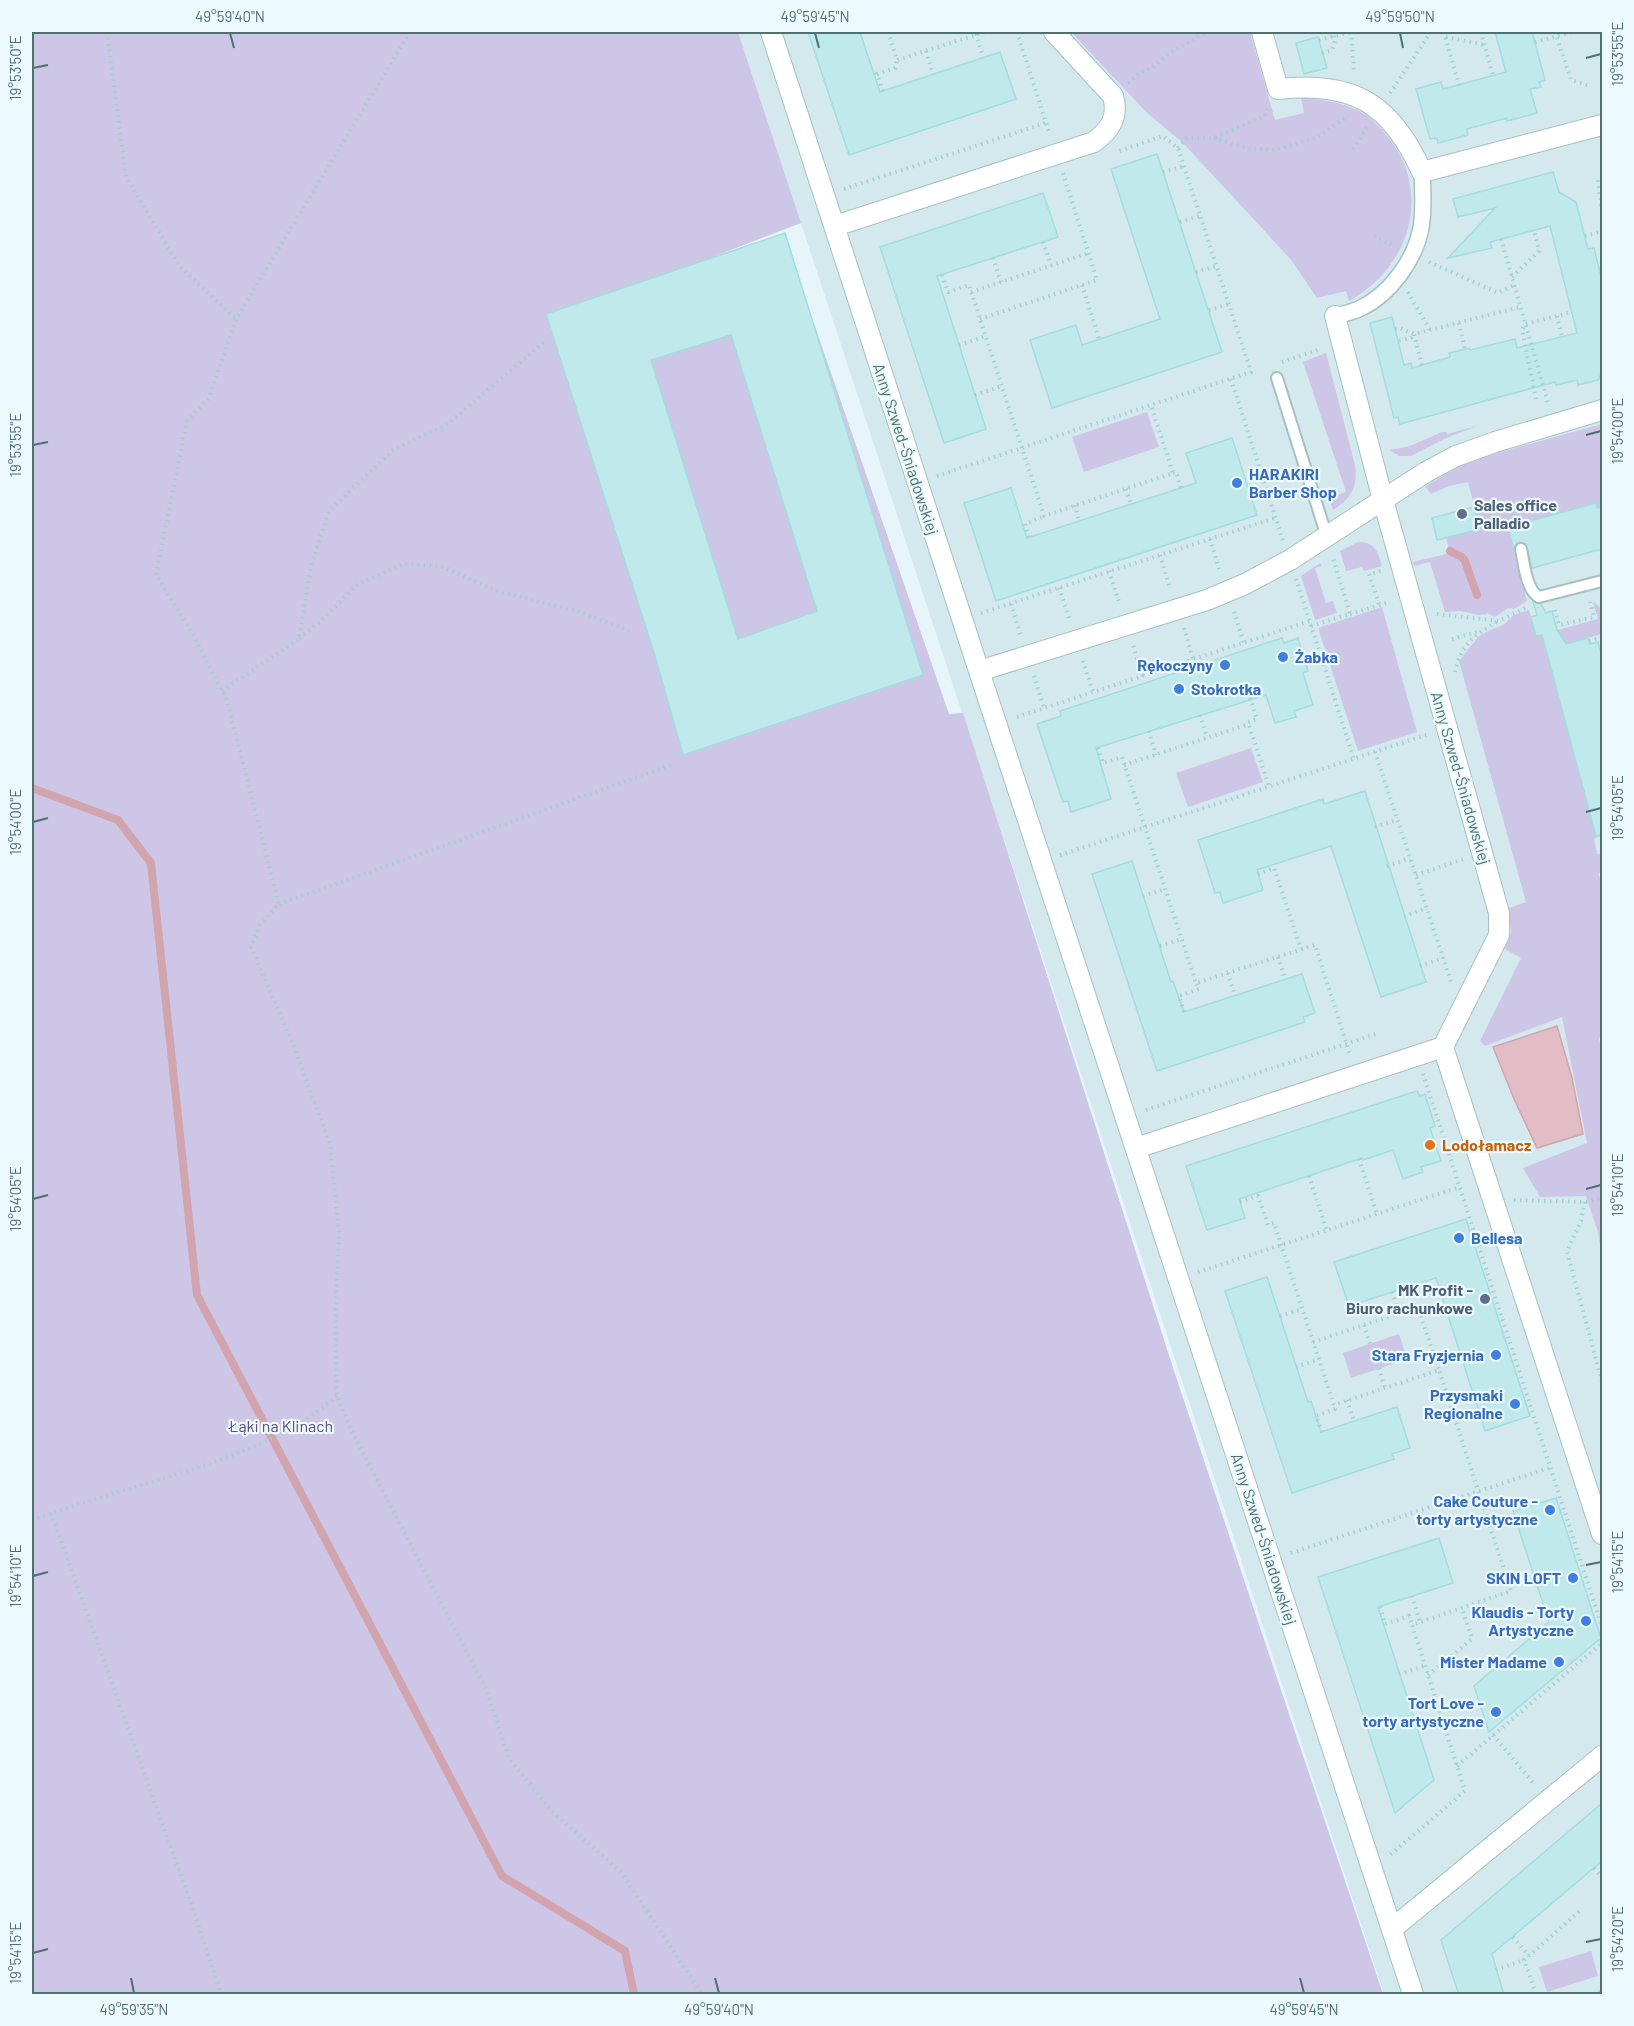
<svg xmlns="http://www.w3.org/2000/svg" width="1634" height="2026" viewBox="0 0 1634 2026" font-family="Barlow,sans-serif">
	<style>
		.residential { fill: #d3e9ee }
		.green { fill: #cdc6e6 }
		.water { fill: #e2bdc5; stroke: #d2a4ae; stroke-width: 1.5 }
		.lines { fill: none; stroke-linecap: round; stroke-linejoin: round }
		.stream { stroke: #d2a4ae; stroke-width: 8 }
		.building { fill: #bfe9ea; stroke: #a3dddd; stroke-width: 1.5; fill-rule: evenodd }
		.service-casing { stroke: #a6c1c3; stroke-width: 14 }
		.pedestrian-casing { stroke: #a6c1c3; stroke-width: 18 }
		.minor-casing { stroke: #a6c1c3; stroke-width: 22 }
		.path { stroke: #a4d0d1; stroke-width: 4; stroke-dasharray: 1.5 4.5; stroke-linecap: butt }
		.service { stroke: #fff; stroke-width: 10 }
		.pedestrian { stroke: #fff; stroke-width: 15 }
		.minor { stroke: #fff; stroke-width: 20 }
		.ticks { fill: none; stroke: #4e7170; stroke-width: 2 }
		.shop-dot { fill: #3f7fe0; stroke: #ecf9fd; stroke-width: 2 }
		.service-dot { fill: #5c6f8a; stroke: #ecf9fd; stroke-width: 2 }
		.food-dot { fill: #e8710a; stroke: #ecf9fd; stroke-width: 2 }
		.labels { text-anchor: middle; stroke-width: 4.5; stroke-linejoin: round; paint-order: stroke }
		.street-label { font-size: 16px; fill: #4e7170; stroke: #ecf9fd }
		.shop-label { font-size: 16px; font-weight: bold; fill: #366cbe; stroke: #ecf9fd; text-anchor: end }
		.service-label { font-size: 16px; font-weight: bold; fill: #4e5e75; stroke: #ecf9fd; text-anchor: start }
		.food-label { font-size: 16px; font-weight: bold; fill: #c56008; stroke: #ecf9fd; text-anchor: start }
		.park-label { font-size: 16px; fill: #5e4d80; stroke: #ecf9fd }
		.neatline { fill: none; stroke: #4e7170; stroke-width: 2 }
		.ticks-label { font-size: 15px; text-anchor: middle; fill: #4e7170 }
	</style>
	<rect width="100%" height="100%" fill="#e6f5fa"/>
	<path class="residential" d="M738 32H1071L1146 112 1183 143 1291 260 1231 32H1602V1154L1592 1156 1602 1218V1994H1384Z"/>
	<path class="green" d="M32 32H738L801 223 715 256 784 237 949 714 963 713 1175 1374 1383 1994H32Z
		M1071 32H1250L1275 120 1304 113 1301 98C1321 99 1341 102 1359 111 1371 117 1381 128 1389 138 1433 195 1409 268 1349 301L1346 291 1317 298 1292 261 1183 143 1146 112Z
		M1326 353 1355 465C1358 487 1352 498 1333 510L1329 498 1346 492 1303 362Z
		M1147 412 1159 447 1084 472 1072 437Z
		M1602 424V507L1597 508 1596 504 1508 527 1527 601 1514 609 1508 608 1495 617 1487 613 1486 615 1484 614 1479 615 1460 611 1445 612 1430 562 1414 566 1413 562 1450 553 1446 538 1480 529 1468 482 1449 486 1431 494 1425 486 1471 460Z
		M1477 426 1444 439 1411 456H1399L1390 450 1410 446 1442 432H1446L1447 434Z
		M1358 542C1375 542 1378 552 1382 566L1364 571 1362 567 1346 571 1340 551Z
		M1320 563 1322 566 1315 568 1326 603 1333 601 1337 613 1315 620 1301 576Z
		M1593 602C1606 608 1602 621 1602 634L1547 649 1587 804 1602 801V836L1594 838 1597 854H1601L1602 873H1599L1602 894V1037L1599 1038 1602 1055V1257L1598 1232 1586 1196 1540 1197 1523 1168 1587 1143 1562 1017 1485 1046 1480 1041 1521 958 1505 949 1511 933 1509 908 1526 902 1459 661 1478 637 1490 630 1503 625 1514 615 1529 610 1536 636 1598 619Z
		M1382 607 1417 732 1358 751 1318 628Z
		M1251 748 1263 782 1188 807 1176 773Z
		M1399 1334 1407 1359 1351 1378 1343 1353Z
		M1591 1951 1598 1976 1547 1992 1539 1967Z"/>
	<path class="water" d="M1557 1026 1572 1078 1583 1134 1537 1148 1514 1099 1493 1047Z"/>
	<g class="lines">
		<path class="stream" d="M1450 551 1462 557 1465 561 1477 595
			M32 788 118 820 151 863 197 1295 502 1876 625 1951 634 1994"/>
	</g>
	<path class="building" d="M808 32H860L880 92 1000 52 1016 99 849 155Z
		M1495 32H1532L1545 80 1539 82 1541 87 1530 89 1537 113 1507 121V118L1467 129 1468 135 1438 143 1437 138 1430 139 1416 89 1441 82 1443 89 1506 72Z
		M1318 37 1327 68 1304 74 1296 43Z
		M1157 154 1222 352 1052 408 1030 340 1076 325 1082 345 1160 319 1111 169Z
		M1553 172 1559 192 1576 202 1588 249 1594 248 1602 280V372L1598 380 1578 385 1577 380 1556 385 1555 382 1400 424 1398 417 1394 418 1370 323 1392 317 1404 365 1411 363 1412 368 1450 357 1449 353 1469 348 1470 350 1515 339 1517 348 1577 333 1550 226 1490 242 1492 248 1448 258 1495 208 1458 217 1453 199Z
		M1043 193 1058 237 937 276 986 429 944 443 880 247Z
		M785 233 923 675 683 755 655 656 546 314ZM731 335 817 611 738 639 651 360Z
		M1232 438 1257 515 996 601 964 503 1011 488 1027 538 1196 483 1186 453Z
		M1596 503 1597 508 1602 507V549L1532 568 1526 544 1519 542 1516 544 1514 550 1508 527Z
		M1474 507 1480 529 1437 540 1432 518Z
		M1533 602 1541 604 1546 613 1552 611 1557 630 1566 644 1588 638 1590 644 1598 642 1602 657V835L1596 836 1542 635 1536 636 1531 617 1537 615Z
		M1282 638 1284 643 1298 638 1308 671 1303 673 1313 705 1294 711 1296 717 1275 723 1266 695 1096 748 1111 799 1071 812 1068 801 1063 802 1037 724 1061 716 1060 711Z
		M1365 791 1426 982 1381 997 1331 846 1257 870 1263 890 1223 903 1220 892 1215 893 1198 840 1323 799 1324 804Z
		M1132 861 1171 982 1173 981 1184 1012 1302 974 1315 1013 1303 1017 1305 1022 1157 1071 1092 874Z
		M1417 1091 1420 1096 1425 1094 1435 1126 1430 1128 1441 1161 1421 1167 1423 1172 1403 1179 1393 1150 1363 1160 1362 1158 1239 1199 1245 1218 1207 1230 1186 1166Z
		M1466 1219 1530 1416 1485 1431 1436 1278 1349 1306 1334 1262Z
		M1267 1277 1308 1402 1311 1401 1321 1432 1397 1407 1410 1448 1392 1454 1394 1459 1292 1493 1225 1291Z
		M1556 1498 1601 1638 1489 1732 1474 1686 1549 1622 1513 1511Z
		M1439 1538 1453 1583 1378 1607 1434 1780 1395 1813 1318 1577Z
		M1602 1803V1861L1492 1954 1504 1995H1459L1441 1940Z"/>
	<g class="lines">
		<g class="service-casing">
			<path id="service" d="M1277 378 1327 537
				M1521 549C1524 563 1526 590 1539 597L1602 581"/>
		</g>
		<g class="pedestrian-casing">
			<path id="pedestrian" d="M1335 316C1344 314 1353 312 1361 308 1390 294 1415 260 1421 228 1424 209 1423 191 1422 172"/>
		</g>
		<g class="minor-casing">
			<path id="minor" d="M771 32 979 671 1207 600 1245 584 1290 560 1426 472 1456 456 1495 442 1602 410
				M1262 32 1278 89C1353 81 1391 103 1422 172L1602 125
				M835 226 1094 142C1110 130 1119 117 1113 96L1054 32
				M979 671 1413 1994
				M1443 1047 1602 1534
				M1136 1148 1443 1047 1499 935V913L1383 500 1335 316
				M1392 1929 1602 1756"/>
		</g>
		<path class="path" d="M107 32 126 177 180 267 236 319
			M410 32 236 319 209 398 187 421 156 575 193 634 227 701 279 904 260 925 251 947 293 1044 330 1144 339 1232 335 1328 337 1396 353 1434 486 1689 509 1759 553 1812 621 1872 702 1994
			M888 32 897 60 985 32
			M1017 32 1050 135
			M1351 32 1354 73
			M1444 32 1459 85
			M1481 32 1493 76
			M1555 32 1571 80 1587 85
			M976 34 983 57
			M1446 37 1485 45
			M1319 40 1351 32
			M1535 42 1572 32
			M926 51 933 74
			M1322 53 1332 50 1335 41 1333 32
			M1128 83 1138 74 1153 67 1171 52 1207 32
			M883 91 877 74 895 68 897 60
			M1390 93 1431 32
			M1214 138 1248 148 1275 150 1318 137 1348 116
			M1178 148 1187 138H1214L1265 116 1270 106
			M1353 149 1367 127
			M1163 172 1184 166
			M1602 176 1598 180 1602 210
			M844 189 1046 123
			M1180 222 1200 216
			M1374 236 1395 246
			M1585 236 1602 231
			M1501 239 1549 406
			M1043 242 1051 265
			M993 258 1001 282
			M1429 262 1498 293 1514 285
			M1196 272 1217 266
			M942 275 948 292 969 285 1044 516 1173 473 1151 405
			M1512 277 1539 251 1534 230
			M1082 285 1099 339
			M971 292 1089 253
			M1408 292 1430 330
			M1209 310 1229 304
			M1557 316 1562 337
			M980 319 1097 280 1063 173
			M1459 323 1465 349
			M1395 329 1400 328 1414 334 1411 338 1398 341
			M959 345 986 336
			M1282 362 1321 349
			M1422 365 1414 334 1520 307
			M1231 379 1283 541
			M975 395 1002 386
			M1536 399 1522 330 1525 324 1572 312
			M1173 473 1176 472 1181 488
			M937 476 1251 372 1178 148 1163 136 1119 151
			M1126 489 1131 504
			M1075 505 1079 521
			M1029 537 1025 524 1044 516
			M1210 539 1220 572
			M1160 555 1170 589
			M1109 571 1120 605
			M1296 579 1354 759
			M1059 588 1070 621
			M1011 604 1021 637
			M1379 604 1369 574 1381 571
			M1555 610 1559 625 1594 617 1590 602
			M1234 612 1244 643
			M981 613 1275 518
			M1350 614 1390 602
			M1437 614 1499 621 1525 608
			M1311 626 1350 614 1333 558
			M1184 628 1193 659
			M299 638 321 621 358 584 404 564 441 566 497 591 581 612 629 631
			M1452 639 1477 632
			M1589 641 1602 637
			M1133 646 1143 676
			M1083 661 1093 692
			M1455 672C1461 644 1475 635 1498 621
			M1034 676 1044 708
			M1601 686H1602
			M222 691 299 639 311 566 329 511 393 450 448 424 544 342
			M1250 698 1257 719 1248 722 1269 787
			M1200 715 1207 738
			M1017 717 1310 621
			M1149 731 1156 755
			M1098 748 1103 763 1122 757 1196 983 1315 945 1350 1055
			M1375 752 1451 982
			M1124 765 1249 724
			M1375 827 1398 819
			M1060 855 1426 735
			M1387 866 1410 858
			M1258 874 1274 868 1301 949
			M1416 875 1464 859
			M1143 896 1165 889
			M279 904 671 765
			M1404 916 1427 908
			M1160 946 1182 939
			M1278 957 1285 979
			M1420 966 1443 958
			M1228 973 1235 996
			M1184 1012 1179 996 1199 989 1196 983
			M1423 1074 1602 1627
			M1146 1110 1376 1034
			M1359 1159 1377 1214
			M1309 1176 1327 1231
			M1514 1200 1585 1202 1602 1198
			M1240 1202 1258 1196 1268 1225 1274 1223 1334 1405 1439 1370 1511 1591 1412 1625 1465 1791 1390 1855
			M1585 1202 1581 1221 1567 1251 1602 1382
			M1198 1272 1460 1187
			M1392 1292 1399 1313
			M1280 1316 1302 1309
			M1364 1325 1370 1344
			M1313 1342 1418 1307 1439 1370
			M1296 1367 1319 1359
			M1379 1368 1385 1388
			M1347 1400 1354 1421
			M1322 1432 1316 1416 1335 1409 1334 1405
			M51 1513 199 1926 221 1994
			M32 1520C119 1488 213 1471 296 1426 310 1418 324 1406 337 1396
			M1291 1553 1552 1467
			M1412 1596 1420 1622
			M1380 1607 1385 1624 1409 1616 1412 1625
			M1399 1674 1425 1666
			M1428 1675 1472 1639 1462 1608
			M1416 1725 1441 1716
			M1493 1735 1535 1785
			M1457 1766 1602 1643
			M1594 1868 1602 1877
			M1513 1937 1529 1956
			M1496 1970 1524 1960
			M1536 1994 1524 1960 1582 1909
			M1593 1994 1602 1991"/>
		<use href="#service" class="service"/>
		<use href="#pedestrian" class="pedestrian"/>
		<use href="#minor" class="minor"/>
	</g>
	<path class="ticks" d="M230 33 234 48M815 33 819 48M1400 33 1403 48M1586 58 1601 54M33 68 48 65M1586 435 1601 431M33 445 48 442M1586 812 1601 808M33 822 48 818M1586 1189 1601 1185M33 1199 48 1195M1586 1565 1601 1562M33 1576 48 1572M1586 1942 1601 1939M33 1953 48 1949M131 1978 134 1993M715 1978 719 1993M1300 1978 1304 1993"/>
	<g class="shop-dot">
		<circle cx="1237" cy="483" r="6"/>
		<circle cx="1283" cy="657" r="6"/>
		<circle cx="1225" cy="665" r="6"/>
		<circle cx="1179" cy="689" r="6"/>
		<circle cx="1459" cy="1238" r="6"/>
		<circle cx="1496" cy="1355" r="6"/>
		<circle cx="1515" cy="1404" r="6"/>
		<circle cx="1550" cy="1510" r="6"/>
		<circle cx="1573" cy="1578" r="6"/>
		<circle cx="1586" cy="1621" r="6"/>
		<circle cx="1559" cy="1662" r="6"/>
		<circle cx="1496" cy="1712" r="6"/>
	</g>
	<g class="service-dot">
		<circle cx="1462" cy="514" r="6"/>
		<circle cx="1485" cy="1299" r="6"/>
	</g>
	<circle class="food-dot" cx="1430" cy="1145" r="6"/>
	<g class="labels">
		<g class="street-label">
			<text transform="translate(906 449) rotate(72)" y="6">Anny Szwed-Śniadowskiej</text>
			<text transform="translate(1461 778) rotate(74)" y="6">Anny Szwed-Śniadowskiej</text>
			<text transform="translate(1264 1539) rotate(72)" y="6">Anny Szwed-Śniadowskiej</text>
		</g>
		<g class="shop-label">
			<text x="1249" y="480" text-anchor="start">HARAKIRI<tspan x="1249" dy="18">Barber Shop</tspan></text>
			<text x="1295" y="663" text-anchor="start">Żabka</text>
			<text x="1213" y="671">Rękoczyny</text>
			<text x="1191" y="695" text-anchor="start">Stokrotka</text>
			<text x="1471" y="1244" text-anchor="start">Bellesa</text>
			<text x="1484" y="1361">Stara Fryzjernia</text>
			<text x="1503" y="1401">Przysmaki<tspan x="1503" dy="18">Regionalne</tspan></text>
			<text x="1538" y="1507">Cake Couture -<tspan x="1538" dy="18">torty artystyczne</tspan></text>
			<text x="1561" y="1584">SKIN LOFT</text>
			<text x="1574" y="1618">Klaudis - Torty<tspan x="1574" dy="18">Artystyczne</tspan></text>
			<text x="1547" y="1668">Mister Madame</text>
			<text x="1484" y="1709">Tort Love -<tspan x="1484" dy="18">torty artystyczne</tspan></text>
		</g>
		<g class="service-label">
			<text x="1474" y="511">Sales office<tspan x="1474" dy="18">Palladio</tspan></text>
			<text x="1473" y="1296" text-anchor="end">MK Profit -<tspan x="1473" dy="18">Biuro rachunkowe</tspan></text>
		</g>
		<g class="food-label">
			<text x="1442" y="1151">Lodołamacz</text>
		</g>
		<g class="park-label">
			<text x="281" y="1432">Łąki na Klinach</text>
		</g>
	</g>
	<rect width="1634" height="2026" fill="none" stroke="#ecf9fd" stroke-width="66"/>
	<rect x="33" y="33" width="1568" height="1960" class="neatline"/>
	<g class="ticks-label">
		<text x="230" y="22">49°59'40"N</text>
		<text x="815" y="22">49°59'45"N</text>
		<text x="1400" y="22">49°59'50"N</text>
		<text transform="translate(1618 54) rotate(-90)" y="5">19°53'55"E</text>
		<text transform="translate(16 68) rotate(-90)" y="5">19°53'50"E</text>
		<text transform="translate(1618 431) rotate(-90)" y="5">19°54'00"E</text>
		<text transform="translate(16 445) rotate(-90)" y="5">19°53'55"E</text>
		<text transform="translate(1618 808) rotate(-90)" y="5">19°54'05"E</text>
		<text transform="translate(16 822) rotate(-90)" y="5">19°54'00"E</text>
		<text transform="translate(1618 1185) rotate(-90)" y="5">19°54'10"E</text>
		<text transform="translate(16 1199) rotate(-90)" y="5">19°54'05"E</text>
		<text transform="translate(1618 1562) rotate(-90)" y="5">19°54'15"E</text>
		<text transform="translate(16 1576) rotate(-90)" y="5">19°54'10"E</text>
		<text transform="translate(1618 1939) rotate(-90)" y="5">19°54'20"E</text>
		<text transform="translate(16 1953) rotate(-90)" y="5">19°54'15"E</text>
		<text x="134" y="2015">49°59'35"N</text>
		<text x="719" y="2015">49°59'40"N</text>
		<text x="1304" y="2015">49°59'45"N</text>
	</g>
</svg>
